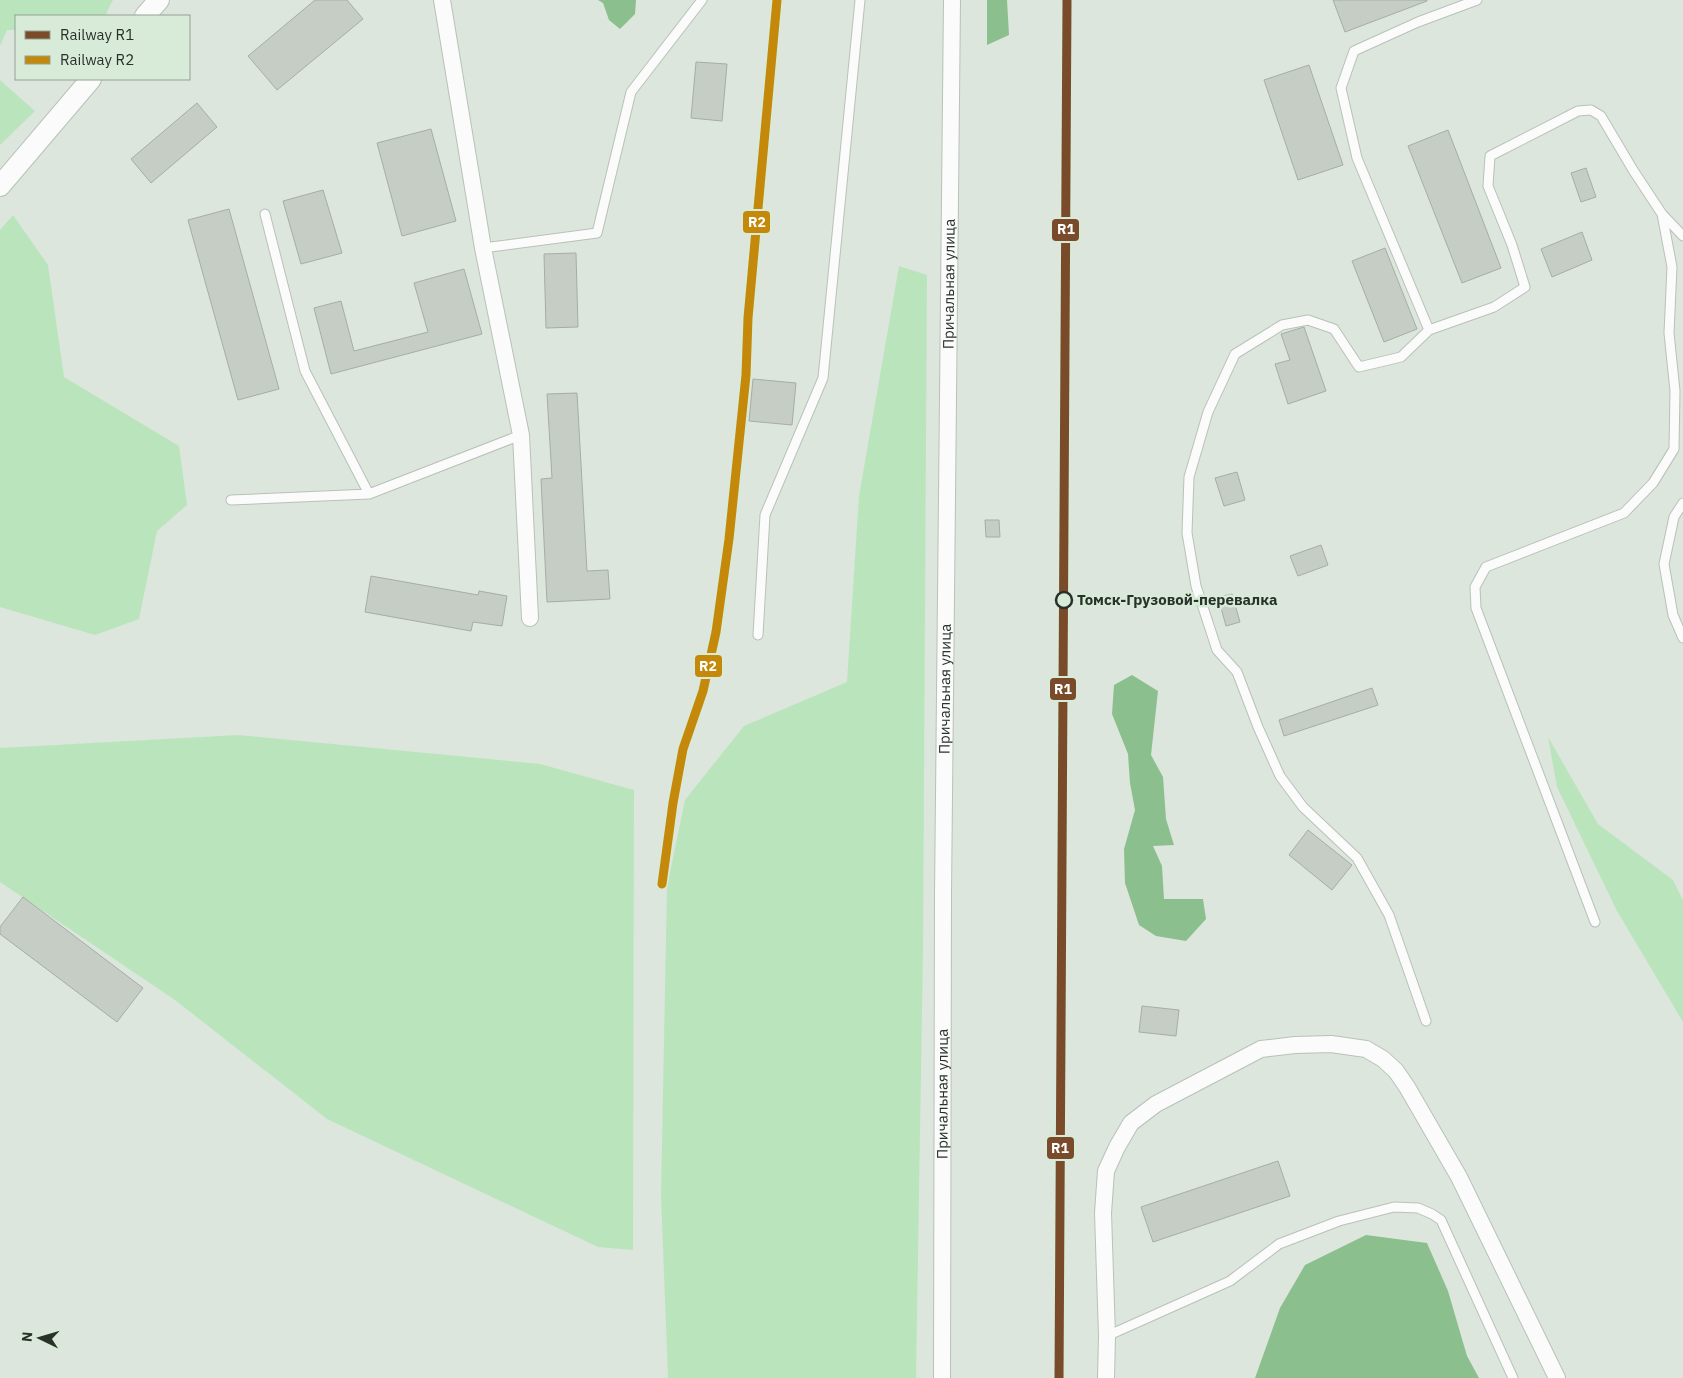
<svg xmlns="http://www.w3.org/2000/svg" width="1683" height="1378" viewBox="0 0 1683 1378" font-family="'IBM Plex Sans',sans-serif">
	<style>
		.green { fill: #bae5bc }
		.water { fill: #8cbf8e }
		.building { fill: #c5cdc5; stroke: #a6ada6 }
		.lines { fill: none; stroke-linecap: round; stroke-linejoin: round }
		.service-casing { stroke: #b9c1b9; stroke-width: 11 }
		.minor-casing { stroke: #b9c1b9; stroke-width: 18 }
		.tertiary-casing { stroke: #b9c1b9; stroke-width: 22 }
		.service { stroke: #fafbfa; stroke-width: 9 }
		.minor { stroke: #fafbfa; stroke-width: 16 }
		.tertiary { stroke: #fafbfa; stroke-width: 20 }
		.rail-1-casing { stroke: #d7ebd8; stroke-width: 12 }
		.rail-2-casing { stroke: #d7ebd8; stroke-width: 12 }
		.rail-1 { stroke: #7a4b2a; stroke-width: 9 }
		.rail-2 { stroke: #c4890a; stroke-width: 9 }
		.stop-dot { fill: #d7ebd8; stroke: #293129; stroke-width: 2.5 }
		.labels { text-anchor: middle; stroke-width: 5; stroke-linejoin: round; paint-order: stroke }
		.street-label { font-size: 15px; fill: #293129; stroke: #d7ebd8 }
		.stop-label { font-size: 15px; font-weight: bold; fill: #293129; stroke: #d7ebd8; text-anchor: start }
		.line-badge { stroke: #d7ebd8; stroke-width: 2 }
		.badge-label { font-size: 14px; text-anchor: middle; font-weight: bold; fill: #fff }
	</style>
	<rect width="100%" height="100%" fill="#dce6dc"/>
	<path class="green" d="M0 0H113L105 16H16V30H7L0 46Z
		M0 80 35 111 0 145Z
		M13 215 48 265 64 377 179 446 187 505 157 531 139 619 95 635 0 607V230Z
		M899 266 927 275 923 950 916 1378H668L661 1196 667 887 685 800 744 726 847 682 859 496Z
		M238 735 540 764 634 790 633 1250 598 1247 327 1119 175 1000 0 882V748Z
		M1548 737 1598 824 1673 880 1683 900V1022L1617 911 1557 787Z"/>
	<path class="water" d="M598 0H636L635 14 620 29 609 20 603 3Z
		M987 0H1007L1009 35 987 45Z
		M1132 675 1158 691 1151 755 1163 777 1166 819 1174 845 1153 846 1162 866 1164 899H1203L1206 919 1186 941 1156 936 1139 925 1125 883 1124 849 1135 810 1130 783 1128 754 1112 714 1114 685Z
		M1366 1235 1427 1243 1448 1291 1467 1356 1479 1378H1255L1280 1308 1305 1265Z"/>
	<path class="building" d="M315 0H347L363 19 277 90 248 56Z
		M1333 0H1427V1L1345 32Z
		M696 62 727 64 722 121 691 118Z
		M1309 65 1343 165 1298 180 1264 80Z
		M197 103 217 127 151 183 131 159Z
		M431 129 456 221 402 236 377 143Z
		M1448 130 1501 268 1462 283 1408 146Z
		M1586 168 1596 197 1581 202 1571 173Z
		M323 190 342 253 301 264 283 201Z
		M229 209 279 389 238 400 188 220Z
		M1582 232 1592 260 1552 277 1541 249Z
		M1385 248 1417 329 1384 342 1352 261Z
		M576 253 578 327 546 328 544 254Z
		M464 269 482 334 331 374 314 308 341 301 354 351 428 332 414 283Z
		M1304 327 1326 391 1288 404 1275 364 1290 360 1281 334Z
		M753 379 796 383 792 425 749 421Z
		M577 393 587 571 608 570 610 599 547 602 541 479 552 478 547 394Z
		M1237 472 1245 500 1224 506 1215 478Z
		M985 520H999L1000 537H986Z
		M1321 545 1328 565 1298 576 1290 556Z
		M371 576 478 595 479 591 507 596 502 626 473 622 471 631 365 612Z
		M1232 594 1240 622 1226 626 1218 597Z
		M1372 688 1378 705 1284 736 1279 720Z
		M1308 830 1352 865 1332 890 1289 855Z
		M23 897 143 988 117 1022 0 934V927Z
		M1142 1006 1179 1010 1176 1036 1139 1032Z
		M1278 1161 1290 1196 1153 1242 1141 1207Z"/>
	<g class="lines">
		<g class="service-casing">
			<path id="service" d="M265 214 305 371 369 494
				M1663 215 1683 236
				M483 248 597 233 631 92 702 0
				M1429 330 1494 307 1525 287 1512 245 1488 186 1490 156 1578 111 1591 110 1601 116 1633 170 1662 214 1672 267 1669 333 1675 391 1674 449 1653 483 1624 513 1486 567 1475 587 1476 608 1595 922
				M231 500 369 494 521 435
				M1683 503 1674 517 1664 564 1673 615 1683 638
				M758 635 765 515 823 378 860 0
				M1426 1021 1389 915 1357 858 1303 807 1280 776 1258 727 1237 672 1217 650 1196 586 1187 533 1189 477 1208 412 1235 354 1282 325 1308 320 1334 329 1359 367 1401 357 1429 330 1357 158 1341 88 1354 51 1418 22 1477 0
				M1107 1336 1230 1281 1279 1244 1339 1221 1394 1207 1418 1208 1432 1214 1441 1220 1513 1378"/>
		</g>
		<g class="minor-casing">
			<g id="minor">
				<path d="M442 0 483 248 521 435 530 618"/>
				<path id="s1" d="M942 1378 943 894 952 0"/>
				<path d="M1106 1378 1107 1336 1103 1213 1106 1171 1117 1147 1131 1123 1156 1104 1261 1049 1295 1045 1331 1044 1366 1049 1383 1059 1396 1071 1407 1087 1459 1177 1557 1378"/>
			</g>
		</g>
		<g class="tertiary-casing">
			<path id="tertiary" d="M145 16 159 0
				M0 186 91 79"/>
		</g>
		<use href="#service" class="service"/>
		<use href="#minor" class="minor"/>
		<use href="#tertiary" class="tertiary"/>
		<g class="rail-1-casing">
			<path id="rail-1" d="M1059 1378 1067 0"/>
		</g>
		<g class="rail-2-casing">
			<path id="rail-2" d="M662 884 673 803 683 749 703 691 716 632 729 539 746 375 748 318 777 0"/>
		</g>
		<use href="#rail-1" class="rail-1"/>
		<use href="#rail-2" class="rail-2"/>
	</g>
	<circle class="stop-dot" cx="1064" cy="600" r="8"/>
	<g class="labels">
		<g class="street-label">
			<text dy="5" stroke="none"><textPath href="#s1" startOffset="1094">Причальная улица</textPath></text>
			<text dy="5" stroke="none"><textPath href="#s1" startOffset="689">Причальная улица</textPath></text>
			<text dy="5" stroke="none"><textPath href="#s1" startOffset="284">Причальная улица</textPath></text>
		</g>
		<g class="stop-label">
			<text x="1077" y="605">Томск-Грузовой-перевалка</text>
		</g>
	</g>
	<g class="line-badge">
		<rect x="742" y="210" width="29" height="24" rx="5" fill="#c4890a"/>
		<rect x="1051" y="218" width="29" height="24" rx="5" fill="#7a4b2a"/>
		<rect x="694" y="654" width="29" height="24" rx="5" fill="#c4890a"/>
		<rect x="1049" y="677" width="28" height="24" rx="5" fill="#7a4b2a"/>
		<rect x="1046" y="1136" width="29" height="24" rx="5" fill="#7a4b2a"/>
	</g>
	<g class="badge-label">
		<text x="757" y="227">R2</text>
		<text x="1066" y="234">R1</text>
		<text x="708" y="671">R2</text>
		<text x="1063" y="694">R1</text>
		<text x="1060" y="1153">R1</text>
	</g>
	<rect x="15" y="15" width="175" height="65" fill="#d7ebd8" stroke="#91a192"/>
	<rect x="25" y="31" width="25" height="8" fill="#7a4b2a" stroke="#91a192"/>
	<text x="60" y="40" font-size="15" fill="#293129">Railway R1</text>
	<rect x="25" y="56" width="25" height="8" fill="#c4890a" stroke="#91a192"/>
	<text x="60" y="65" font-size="15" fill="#293129">Railway R2</text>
	<g transform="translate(40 1338) rotate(275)" stroke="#d7ebd8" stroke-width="4" paint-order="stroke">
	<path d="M0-4L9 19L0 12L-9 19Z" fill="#293129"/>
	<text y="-8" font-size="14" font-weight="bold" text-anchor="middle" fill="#293129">N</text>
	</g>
</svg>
